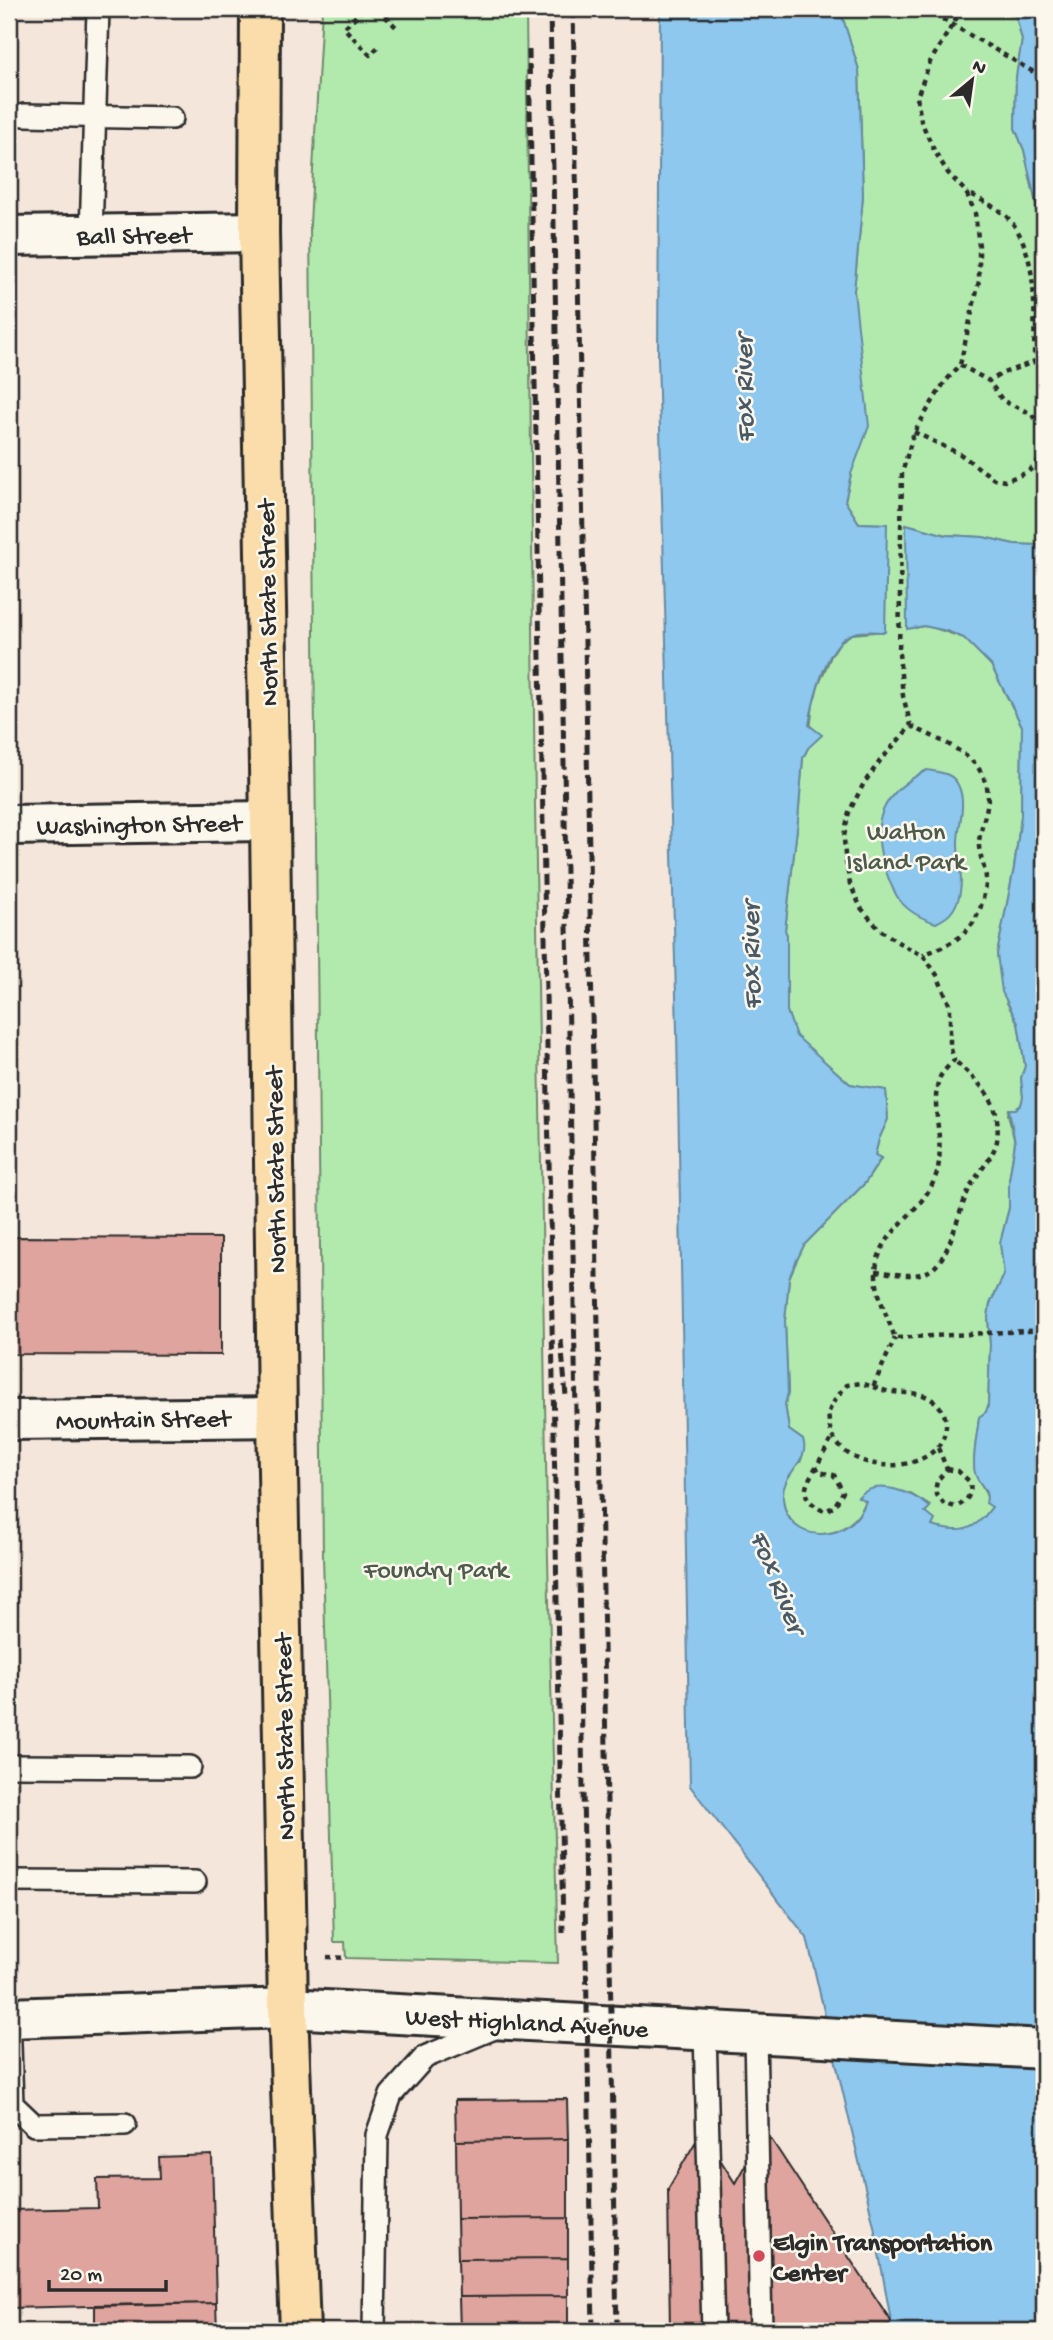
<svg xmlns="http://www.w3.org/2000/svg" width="1053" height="2340" viewBox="0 0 1053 2340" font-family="'Gochi Hand',sans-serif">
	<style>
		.green { fill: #b2eaae; stroke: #6e8a6c; stroke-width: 2 }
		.water { fill: #8ec8ee; stroke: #6689a0; stroke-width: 2 }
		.building { fill: #dfa49e; stroke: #2b2b2b; stroke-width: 2 }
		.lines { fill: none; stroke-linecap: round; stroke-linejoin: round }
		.service-casing { stroke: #2b2b2b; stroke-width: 26 }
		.minor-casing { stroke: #2b2b2b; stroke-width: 44 }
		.secondary-casing { stroke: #2b2b2b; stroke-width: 44 }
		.primary-casing { stroke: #2b2b2b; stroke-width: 44 }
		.path { stroke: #2b2b2b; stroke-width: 4.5; stroke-dasharray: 5 5; stroke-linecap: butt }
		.service { stroke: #fbf7ec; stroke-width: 21 }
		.minor { stroke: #fbf7ec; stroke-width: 38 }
		.secondary { stroke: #fbf7ec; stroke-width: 38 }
		.primary { stroke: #faddab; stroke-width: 38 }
		.rail { stroke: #2b2b2b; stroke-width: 5; stroke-dasharray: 10 5; stroke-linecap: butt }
		.poi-dot { fill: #d1495b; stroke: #fbf7ec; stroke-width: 2.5 }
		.labels { text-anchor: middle; stroke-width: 5; stroke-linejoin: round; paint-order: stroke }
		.street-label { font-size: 26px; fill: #2b2b2b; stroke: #fbf7ec }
		.park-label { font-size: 26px; fill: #4d5b4c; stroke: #fbf7ec }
		.poi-label { font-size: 26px; font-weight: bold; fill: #2b2b2b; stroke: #fbf7ec; text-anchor: start }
		.water-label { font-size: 28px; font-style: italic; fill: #495a66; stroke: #fbf7ec }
	</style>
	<rect width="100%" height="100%" fill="#f5e6dc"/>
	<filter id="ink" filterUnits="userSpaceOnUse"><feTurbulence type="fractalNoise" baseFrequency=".0143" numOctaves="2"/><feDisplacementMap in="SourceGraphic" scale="14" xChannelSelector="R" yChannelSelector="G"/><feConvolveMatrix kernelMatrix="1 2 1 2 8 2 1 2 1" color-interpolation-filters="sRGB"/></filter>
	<g filter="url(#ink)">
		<path class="green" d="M322 9H526L535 806 547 1519 558 1963 346 1958 345 1942H334L323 1556 310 224Z
			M840 9H1014L1022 40 1016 77 1015 128 1024 150 1039 217 1044 256V543L1036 545 1014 544 983 537 946 535 907 524 916 628 923 626 934 628 964 638 991 665 1022 726 1021 816 1014 868 997 954 1007 1003 1018 1023 1025 1066 1021 1078 1023 1097 1021 1105 1016 1109H1009L1008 1114 1015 1143 1009 1180V1208L1000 1243 1004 1275 990 1304 988 1317 990 1344 988 1406 986 1412 979 1417C978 1432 971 1463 976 1475 981 1486 988 1496 992 1507 974 1532 961 1535 931 1526L925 1512 930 1506 909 1493 859 1497 866 1500C851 1544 789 1547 783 1500 781 1489 785 1478 792 1469 795 1466 798 1465 800 1462 804 1456 803 1446 803 1440L789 1430 785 1404 788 1392 785 1321 789 1278 795 1264 804 1245 865 1183 881 1159 875 1155 879 1139 888 1119 886 1090 850 1084 796 1037 787 1011V935L785 930 798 820 803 758 808 748 813 704 819 684 831 656 840 642 852 634 885 631 886 524 859 523 845 501 851 474 857 328 854 291 863 197 859 70Z"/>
		<path class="water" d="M660 9H840L859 70 863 197 854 291 869 426 851 474 845 501 859 523 887 524 885 632C875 632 861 630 852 634 826 643 813 701 809 725L822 735 808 748 803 758 798 820 785 930 787 935V1011L796 1036 850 1084 886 1090 888 1119 879 1139 875 1155 881 1158 865 1183 804 1245 795 1264 789 1278 785 1321 788 1393 785 1404 789 1430 803 1440C811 1462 781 1472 783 1498 785 1545 851 1546 866 1501L858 1497C877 1477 913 1493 930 1507L925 1512 935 1520 932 1526C959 1534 975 1532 992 1507L986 1503C990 1489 978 1485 975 1473 971 1460 978 1431 979 1417L986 1412 988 1406 990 1344 988 1317 990 1304 1004 1275 1000 1243 1009 1208V1180L1015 1143 1009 1109H1016L1021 1105 1023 1097 1021 1078 1025 1066 1018 1023 1002 992 997 954 1014 868 1021 816 1022 726 991 665 964 638 947 631 924 626 907 629 906 524 946 535 983 537 1014 544 1036 545 1044 543V2331H889L891 2321 874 2226 807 1938 690 1786 677 1031 658 358Z
			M1014 9H1044V256L1039 217 1024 150 1015 128 1016 77 1022 40Z
			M927 770C940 772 954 773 959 787 967 806 957 827 958 846 959 864 964 883 958 900 953 913 948 917 936 923 901 912 893 895 883 862 879 848 877 833 880 819 886 795 907 780 927 770Z"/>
		<path class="building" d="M9 1237 221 1238V1355L9 1354Z
			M567 2099 568 2139 456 2141 455 2100Z
			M765 2130 891 2321 885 2331H670L668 2189 702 2131 735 2183Z
			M568 2139V2218L457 2219 456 2141Z
			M212 2155 216 2303 9 2308V2210L98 2208 97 2179 160 2178 159 2157Z
			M568 2218V2258L458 2259 457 2219Z
			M568 2258V2296L459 2297 458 2259Z
			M568 2296V2331H460L459 2297Z
			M216 2303 217 2331H95V2305Z"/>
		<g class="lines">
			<g class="service-casing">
				<path id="service" d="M24 115 172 118
					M91 234 98 9
					M9 1766 190 1767
					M9 1881 195 1882
					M9 2015 12 2104 34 2125 125 2124
					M705 2031 713 2331
					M755 2034 761 2331
					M374 2331 377 2135 391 2095 425 2057 499 2026"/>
			</g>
			<g class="minor-casing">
				<path id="minor" d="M9 236 259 232
					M9 825 270 821
					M9 1420 277 1417"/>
			</g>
			<g class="secondary-casing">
				<path id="secondary" d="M9 2018 288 2008 1044 2049"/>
			</g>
			<g class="primary-casing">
				<path id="primary" d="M260 9 259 232 270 821 277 1417 288 2008 300 2331"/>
			</g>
			<path class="path" d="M363 9 344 28 370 55 378 47
				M378 9 396 27
				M925 9 1044 78
				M962 9 930 62 917 97 921 121 934 150 948 173 966 192 975 213 979 246V281L960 365 944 383 914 432 902 473 899 653 903 696 911 726 880 761 864 783 849 812 844 836 845 856 850 884 861 908 880 930 904 946 923 955 937 975 950 1006V1045L954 1060C950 1065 943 1071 940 1077 928 1105 948 1146 935 1178 922 1213 878 1232 876 1271 875 1293 888 1318 895 1338L1044 1330
				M960 365 989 381 1003 373 1034 362C1034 319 1040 254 1009 219 999 208 980 200 967 192
				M914 432 960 454 994 479 1005 481 1028 472 1038 462 1044 446 1043 432 1038 421 1030 413 1003 401 989 381
				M911 726C933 737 965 749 979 769 997 797 983 813 979 841 978 854 985 866 986 878 987 885 984 893 983 899 974 935 954 942 923 955
				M876 1271C892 1273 913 1279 929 1271 952 1259 958 1205 973 1182 982 1168 993 1157 997 1141 998 1134 998 1121 996 1114 991 1091 970 1075 954 1060
				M873 1387C880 1389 888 1392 894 1392 907 1394 919 1391 931 1399 940 1404 947 1416 946 1426 942 1478 841 1478 830 1428 829 1423 828 1416 829 1412 832 1402 841 1392 847 1385L861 1383 873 1387 895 1338
				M938 1448 947 1469 937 1481 935 1492 943 1503 955 1507C967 1502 972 1495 970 1482L958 1471 947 1469
				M816 1466 819 1472 834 1475 843 1492 834 1507 824 1511C798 1498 804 1487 816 1467 822 1457 827 1447 833 1437
				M327 1957 346 1958"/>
			<use href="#service" class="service"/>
			<use href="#minor" class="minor"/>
			<use href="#secondary" class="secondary"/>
			<use href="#primary" class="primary"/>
			<path class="rail" d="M550 9 593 2331
				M573 9 617 2331
				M529 50 563 1933
				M561 1340 566 1396"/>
		</g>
	</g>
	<circle class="poi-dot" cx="759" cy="2256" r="7"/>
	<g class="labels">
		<g class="street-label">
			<text transform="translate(134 234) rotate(-1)" y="9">Ball Street</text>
			<text transform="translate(266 603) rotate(-91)" y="9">North State Street</text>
			<text transform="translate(139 823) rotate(-1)" y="9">Washington Street</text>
			<text transform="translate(274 1170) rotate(-91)" y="9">North State Street</text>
			<text transform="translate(143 1418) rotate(-1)" y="9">Mountain Street</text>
			<text transform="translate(283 1737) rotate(-91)" y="9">North State Street</text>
			<text transform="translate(527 2021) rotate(3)" y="9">West Highland Avenue</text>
		</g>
		<g class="park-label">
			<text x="906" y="839">Walton<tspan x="906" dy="30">Island Park</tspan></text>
			<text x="436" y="1577">Foundry Park</text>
		</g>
		<g class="poi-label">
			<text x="773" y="2250">Elgin Transportation<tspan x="773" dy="30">Center</tspan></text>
		</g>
		<g class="water-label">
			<text transform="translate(742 389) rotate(-91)" y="10">Fox River</text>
			<text transform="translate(749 956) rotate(-91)" y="10">Fox River</text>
			<text transform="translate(780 1581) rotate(68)" y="10">Fox River</text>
		</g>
	</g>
	<rect width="1053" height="2340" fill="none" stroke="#fbf7ec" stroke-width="35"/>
	<rect x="18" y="18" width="1018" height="2305" fill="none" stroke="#2b2b2b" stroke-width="2.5" filter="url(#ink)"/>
	<g transform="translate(972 80) rotate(29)" stroke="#fbf7ec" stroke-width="5" paint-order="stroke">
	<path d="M0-5L12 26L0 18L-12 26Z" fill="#2b2b2b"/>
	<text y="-10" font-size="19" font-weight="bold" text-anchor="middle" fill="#2b2b2b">N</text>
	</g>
	<path d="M49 2280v10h117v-10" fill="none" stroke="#2b2b2b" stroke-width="3.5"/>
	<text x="60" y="2280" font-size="21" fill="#2b2b2b" stroke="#fbf7ec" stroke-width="5" paint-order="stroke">20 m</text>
</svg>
